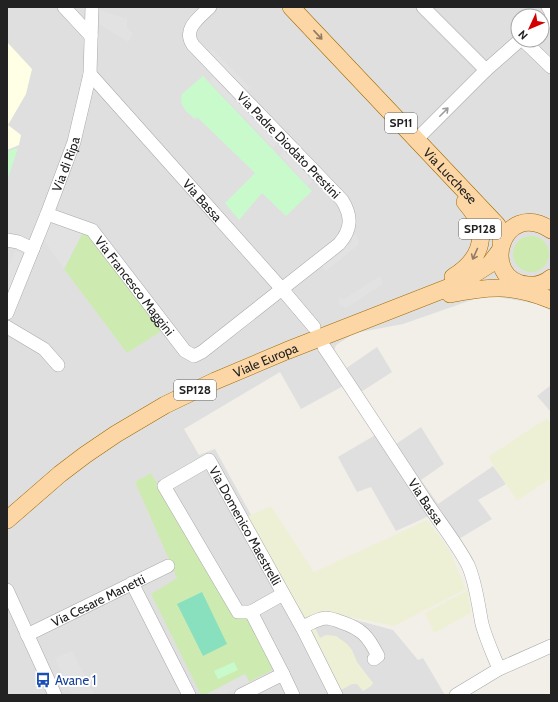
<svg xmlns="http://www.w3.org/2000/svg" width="558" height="702" viewBox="0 0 558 702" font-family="Cabin,sans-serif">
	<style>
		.residential { fill: #e0dfdf; fill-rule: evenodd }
		.education { fill: #ffffe5 }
		.farmland { fill: #eef0d5 }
		.grass { fill: #cdebb0 }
		.park { fill: #c8facc }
		.pitch { fill: #88e0be }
		.parking { fill: #e2e2e2 }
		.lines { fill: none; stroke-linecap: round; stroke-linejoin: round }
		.minor-casing { stroke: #a9a9a9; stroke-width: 14 }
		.major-casing { stroke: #a06b00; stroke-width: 18 }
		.minor { stroke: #fff; stroke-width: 13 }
		.major { stroke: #fcd6a4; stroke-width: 17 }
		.oneway { stroke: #8f7c63 }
		.oneway2 { stroke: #9c9c9c }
		.labels { text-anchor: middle; stroke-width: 4; stroke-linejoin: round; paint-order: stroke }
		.shield { fill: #fff; stroke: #646464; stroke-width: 1 }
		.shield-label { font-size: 12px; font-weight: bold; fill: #222 }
		.street-label { font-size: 13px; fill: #222; stroke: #fff }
		.transit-label { font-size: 13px; fill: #164399; stroke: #fff; text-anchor: start }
	</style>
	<rect width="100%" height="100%" fill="#f2efe9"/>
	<path class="residential" d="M7 7H551V311L538 304 486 295 403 324 355 333 336 345 333 354 345 369 377 347 392 372 361 392 396 444 421 427 444 464 421 480 438 504 493 466 506 484 478 500 492 519 449 545 429 516 396 531 371 487 357 492 338 457 377 434 345 385 301 409 280 372 184 429 199 455 215 449 309 621 326 612 393 630 418 660 423 658 445 695H7ZM518 16H542V40H518Z
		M551 385V412L537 396Z"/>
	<path class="education" d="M7 42 32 69 26 94 8 125 21 135 19 145 7 150Z"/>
	<path class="farmland" d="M547 418 551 424V478L517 501 488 457Z
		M271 506 314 572 427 520 449 549 466 589 394 626 326 612 307 621 246 517Z
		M468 590 471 613 434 633 425 613Z
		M314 626 320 638 326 635 336 636 347 644 352 650 357 662 373 683 371 686 363 691 357 684H352L341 690 310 627Z"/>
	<path class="grass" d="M82 234 92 235 163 330 127 353 64 269Z
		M513 254a18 18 0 1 1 36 0a18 18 0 1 1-36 0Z
		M151 473 234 616 246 617 274 669 249 682 245 674 205 695H201L151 594 177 578 135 482Z"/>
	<path class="park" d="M203 76 312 191 286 216 262 193 239 220 225 203 255 173 197 117 195 119C187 112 178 106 182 94Z
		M18 148 7 181V151Z
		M234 662 238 670 218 679 214 671Z"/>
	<path class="pitch" d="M202 592 227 644 203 656 177 604Z"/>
	<path class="parking" d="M100 10 127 19V28L133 34 128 42 99 24Z
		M212 49 250 88 245 92 207 53Z
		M213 77 278 144 273 148 209 81Z
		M284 151 313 181 308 186 280 155Z
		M52 221 82 234 64 269 44 240Z
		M351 235H357L359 244 326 271 321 265 352 242Z
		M15 251 23 254 7 295V271Z
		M380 276 383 284 346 308 339 304 338 298 344 299Z
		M72 651 94 695H72L55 658Z
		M245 674 249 682 223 695H205Z"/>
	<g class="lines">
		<g class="minor-casing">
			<g id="minor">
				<path d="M64 7 91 36"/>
				<path d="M423 7 486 70"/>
				<path d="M548 7 551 12"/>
				<path d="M542 24 551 20"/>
				<path d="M523 40 551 67"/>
				<path id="s1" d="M90 74 281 288 314 327"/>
				<path d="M416 140 486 70 520 40"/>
				<path id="s2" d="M47 214 92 230 185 351 194 356 202 352 339 244C352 229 352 216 342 200L193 45C182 29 199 18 210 7"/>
				<path d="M7 240 18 242 33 249"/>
				<path id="s3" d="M7 313 47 214 74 142 90 74 92 7"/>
				<path d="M7 327 44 349 58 365"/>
				<path id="s4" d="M324 347C357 396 389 445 421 494 436 518 455 540 468 565 476 583 478 604 482 624 486 639 493 654 499 669"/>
				<path d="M132 583 189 695"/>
				<path d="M7 590 55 695"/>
				<path id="s5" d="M251 612H238L164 486 209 460 304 631 336 695"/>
				<path d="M251 612 283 594"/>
				<path d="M302 627C310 624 317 619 325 618 331 618 336 620 341 622 362 629 368 636 378 656L374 659"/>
				<path id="s6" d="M27 635 168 566"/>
				<path d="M283 674 293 695"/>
				<path d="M241 695 283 674 251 612"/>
				<path d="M456 695 499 669 551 646"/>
			</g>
		</g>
		<g class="major-casing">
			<g id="major">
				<path id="s7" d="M291 7 497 225 501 234V244"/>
				<path d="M551 230C501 197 478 281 528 285 536 286 545 283 551 278"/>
				<path d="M453 277C471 266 484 249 480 227 478 217 471 209 465 202"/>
				<path d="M450 294C490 286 512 284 551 300"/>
				<path id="s8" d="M7 520 60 474 85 455 116 434 165 405 215 381 286 351 460 283 490 264 499 252"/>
			</g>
		</g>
		<use href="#minor" class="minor"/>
		<use href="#major" class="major"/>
	</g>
	<defs><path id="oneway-shaft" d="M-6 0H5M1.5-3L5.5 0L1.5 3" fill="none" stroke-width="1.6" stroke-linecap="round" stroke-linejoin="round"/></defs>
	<g class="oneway">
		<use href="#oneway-shaft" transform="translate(318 35) rotate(47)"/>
		<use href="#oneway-shaft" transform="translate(475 254) rotate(114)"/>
	</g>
	<use class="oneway2" href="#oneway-shaft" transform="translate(444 112) rotate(-45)"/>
	<defs>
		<g id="bus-bare" transform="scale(1.2)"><path d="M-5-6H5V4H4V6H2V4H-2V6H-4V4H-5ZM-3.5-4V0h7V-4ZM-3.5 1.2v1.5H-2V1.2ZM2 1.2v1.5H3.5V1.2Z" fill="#1a4fb4" stroke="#fff" stroke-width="2.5" paint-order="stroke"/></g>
	</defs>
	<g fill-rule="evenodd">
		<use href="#bus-bare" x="43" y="680"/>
	</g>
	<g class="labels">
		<g class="shield">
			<rect x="385" y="113" width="32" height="20" rx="3"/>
			<rect x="459" y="219" width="42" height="20" rx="3"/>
			<rect x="174" y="380" width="42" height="20" rx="3"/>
		</g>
		<g class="shield-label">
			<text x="401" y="127">SP11</text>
			<text x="480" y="233">SP128</text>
			<text x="195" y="394">SP128</text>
		</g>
		<g class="street-label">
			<text transform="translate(289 145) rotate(46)" y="5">Via Padre Diodato Prestini</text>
			<text dy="5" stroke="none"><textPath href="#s3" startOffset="160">Via di Ripa</textPath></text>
			<text dy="5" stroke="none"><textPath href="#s7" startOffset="232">Via Lucchese</textPath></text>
			<text dy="5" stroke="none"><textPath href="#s1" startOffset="169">Via Bassa</textPath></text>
			<text dy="5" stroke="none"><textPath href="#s2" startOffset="118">Via Francesco Maggini</textPath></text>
			<text dy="5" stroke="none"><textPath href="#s8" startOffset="306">Viale Europa</textPath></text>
			<text dy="5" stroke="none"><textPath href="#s4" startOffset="185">Via Bassa</textPath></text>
			<text dy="5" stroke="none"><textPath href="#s5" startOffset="286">Via Domenico Maestrelli</textPath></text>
			<text dy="5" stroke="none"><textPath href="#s6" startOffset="79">Via Cesare Manetti</textPath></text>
		</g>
		<g class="transit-label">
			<text x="55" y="685">Avane 1</text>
		</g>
	</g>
	<rect width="558" height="702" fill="none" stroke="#222222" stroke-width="16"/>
	<g transform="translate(530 28) rotate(226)"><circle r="19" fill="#ffffff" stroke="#a7a7a7"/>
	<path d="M0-3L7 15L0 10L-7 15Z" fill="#d40000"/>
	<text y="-6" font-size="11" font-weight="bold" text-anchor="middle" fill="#222222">N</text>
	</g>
</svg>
